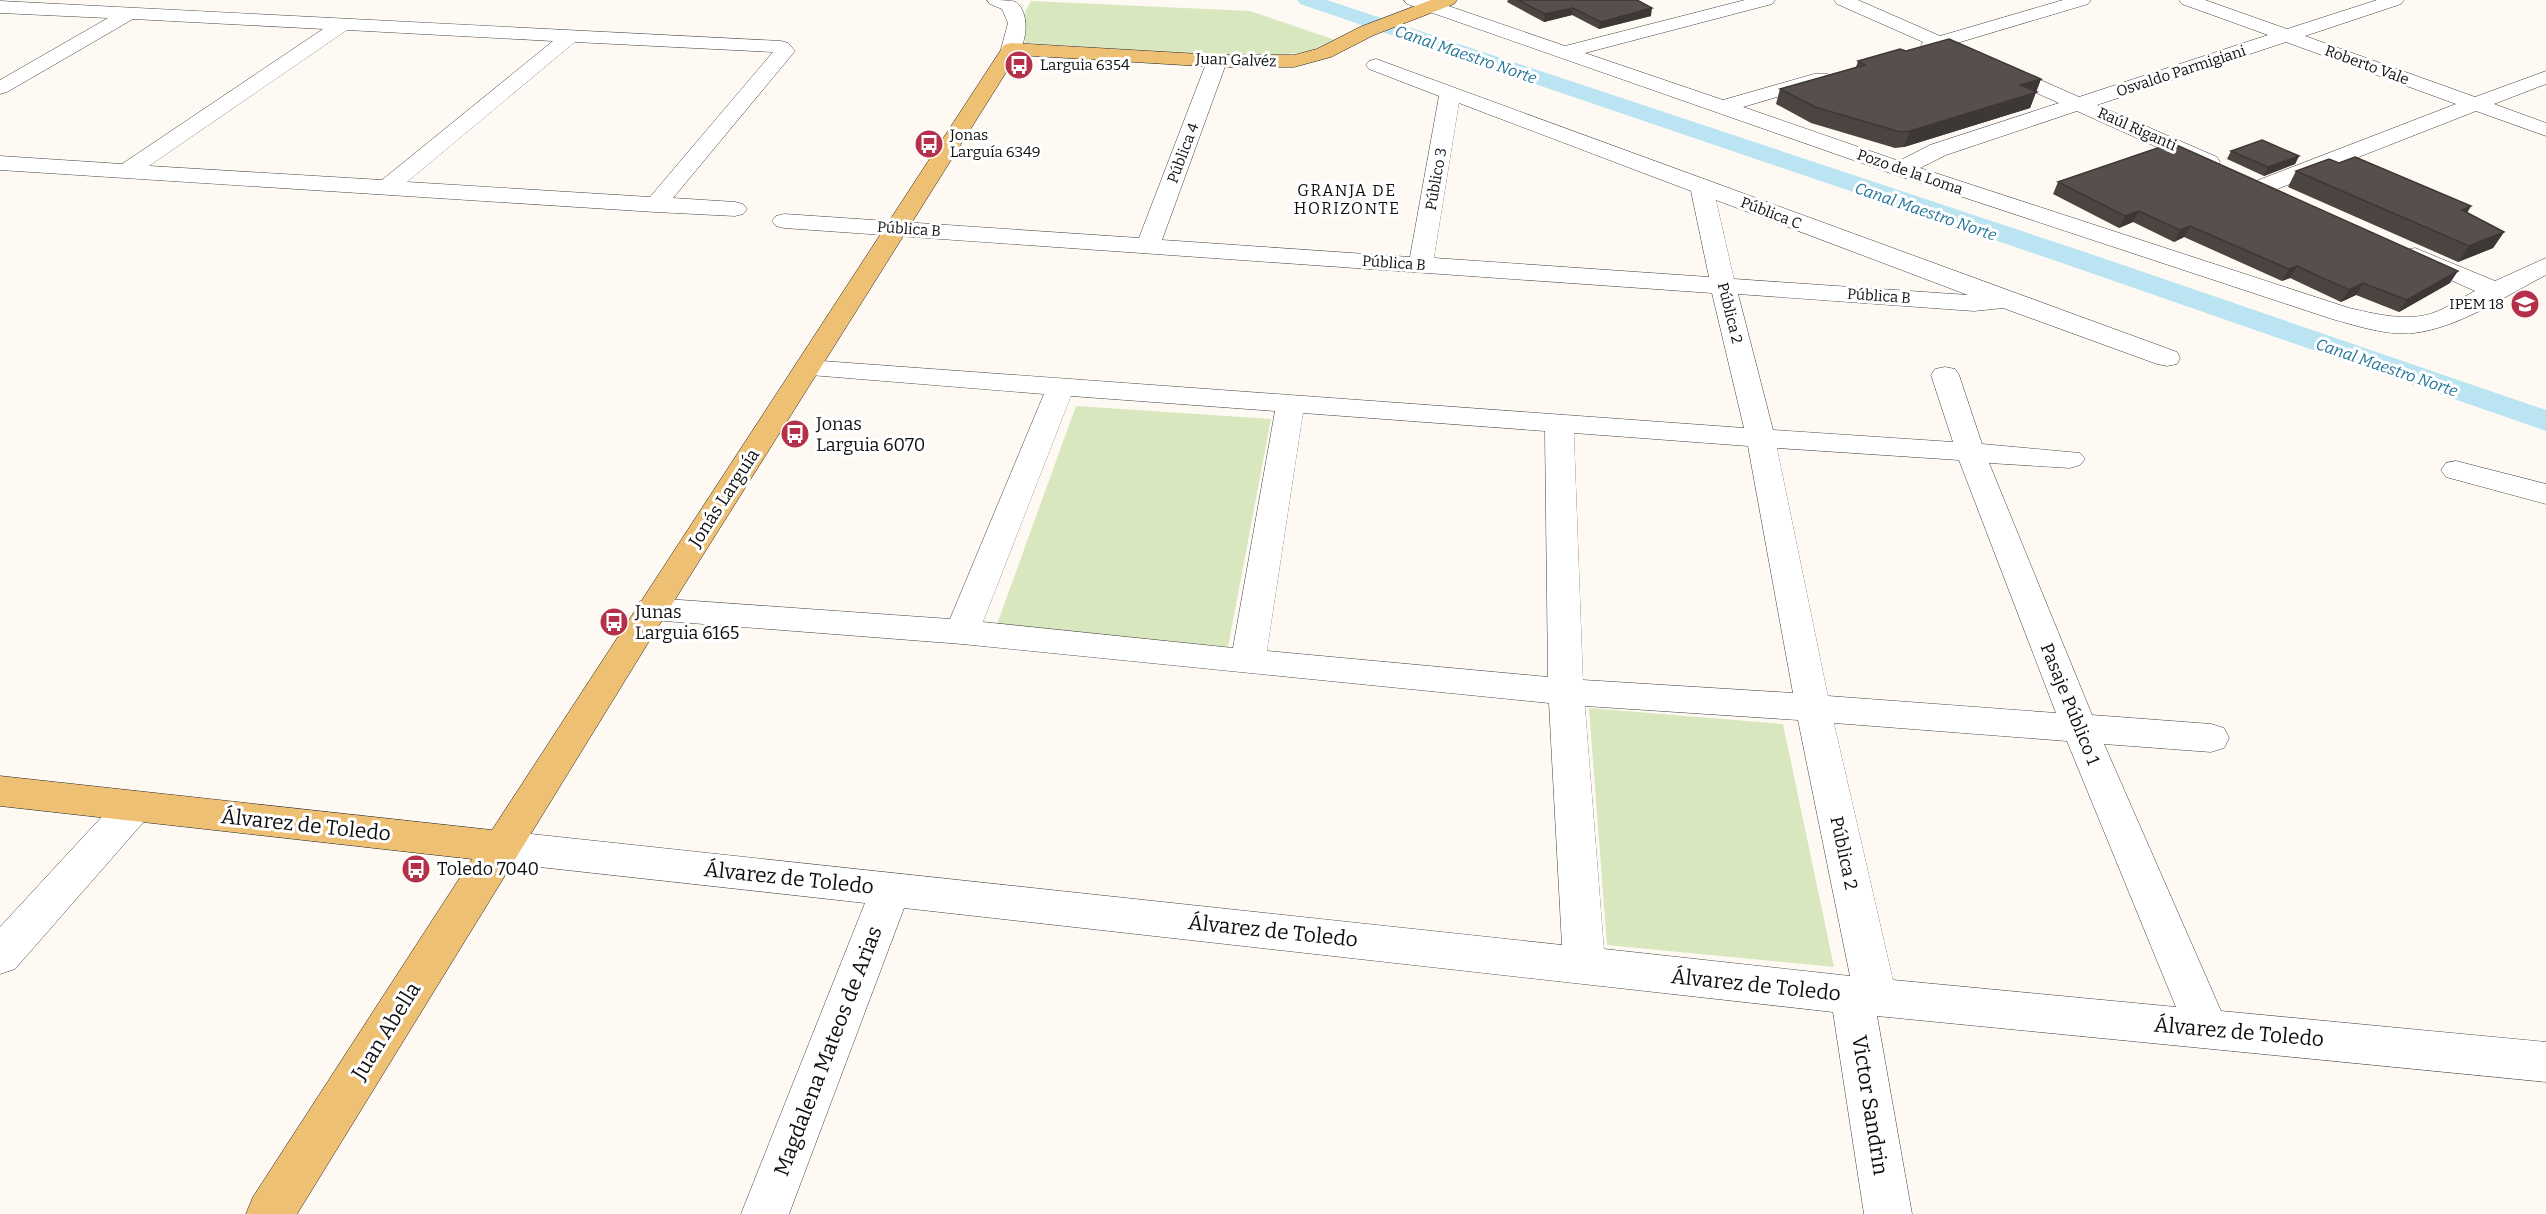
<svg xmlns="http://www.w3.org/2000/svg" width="2546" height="1214" viewBox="0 0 2546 1214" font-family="Bitter,serif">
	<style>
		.green { fill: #d8e7be }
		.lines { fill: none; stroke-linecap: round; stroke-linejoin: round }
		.canal { fill: #bbe4f2; fill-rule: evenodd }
		.minor-casing { stroke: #424242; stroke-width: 1 }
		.major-casing { stroke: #202020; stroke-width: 1 }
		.minor { fill: #fff; fill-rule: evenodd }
		.major { fill: #eec073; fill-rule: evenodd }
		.wall { fill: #4b4441 }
		.shaded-wall { fill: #3d3735 }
		.building { fill: #574f4c; stroke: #3d3735; stroke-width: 1.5 }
		.labels { text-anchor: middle; stroke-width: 6; stroke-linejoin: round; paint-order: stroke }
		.far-street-label { font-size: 15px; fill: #0f0f0f; stroke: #fff }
		.far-poi-label { font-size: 15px; fill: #0f0f0f; stroke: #fff; text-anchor: start }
		.far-water-label { font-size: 16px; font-style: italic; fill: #217498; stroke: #fff }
		.far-neighbourhood-label { font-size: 16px; letter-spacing: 1.5px; fill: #0f0f0f; stroke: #fff }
		.poi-label { font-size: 18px; fill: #0f0f0f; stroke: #fff; text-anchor: start }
		.street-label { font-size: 18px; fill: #0f0f0f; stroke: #fff }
		.near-street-label { font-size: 21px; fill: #0f0f0f; stroke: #fff }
	</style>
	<rect width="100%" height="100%" fill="#fefaf3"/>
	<path class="green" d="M1031 1 1250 11 1338 41 1306 52 1256 57 1025 43V12Z
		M1076 406 1271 419 1228 647 996 627Z
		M1589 708 1783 724 1834 967 1607 945Z"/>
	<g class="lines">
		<path class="canal" d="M1297 0H1327L2085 252 2546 410V431L2065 264 1300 4Z"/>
		<g class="minor-casing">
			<path id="minor" d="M987 0C995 0 1010 0 1016 2 1030 13 1027 41 1018 53H1004L1001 49 1008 23 1002 9 990 4Z
				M1404 0H1431L1565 46 1745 0H1775L1772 4 1585 53 1723 100 1814 74H1828L1831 78 1828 82 1743 107 1899 161 1930 145 2059 103 1938 49H1924L1921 45 1923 42 1837 4 1834 0H1858L1940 36 2063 0H2091L2088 4 1957 43 2079 97 2268 35 2182 4 2179 0H2205L2287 29 2377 0H2404L2401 4 2305 36 2475 97 2546 71V84L2494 104 2546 123V136L2476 111 2272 191 2264 193 2256 191 2253 186 2256 181 2456 104 2286 42 2097 105 2217 157 2220 162 2217 167 2209 169 2201 167 2077 111 1946 155 1920 168 2349 308C2375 314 2407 322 2433 313 2447 308 2461 298 2475 291L2406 260 2403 255 2406 250 2415 248 2495 281 2546 258V275C2505 296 2461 327 2414 333 2387 336 2358 326 2332 319L1893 174 1407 4Z
				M0 1 781 41 788 43 795 51 673 198 735 202 743 204 747 209 743 214 735 216 655 212 0 170V156L122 164 323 29 133 19 7 92 0 94V80L108 18 0 13ZM347 30 553 41 382 180 149 166ZM575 42 773 52 650 197 407 182Z
				M1217 55 1224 57 1227 61 1162 240 1410 257 1439 96 1369 69 1366 65 1369 61 1376 59 2177 352 2180 358 2177 364 2167 366 2157 364 2003 308 1974 311 1738 294 1773 430 1953 442 1931 375 1935 369 1945 367 1955 369 1959 375 1982 444 2080 453 2085 459 2080 465 2070 468 1989 463 2092 715 2211 724 2224 728 2229 738 2224 748 2211 752 2104 744 2221 1011 2546 1042V1082L1877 1016 1912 1214H1864L1833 1012 904 908 789 1214H741L865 903 503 863 489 858 484 847 489 836 503 831 1562 945 1549 703 962 644 652 620 640 617 635 609 640 601 652 598 950 619 1044 394 798 374 794 368 798 362 808 360 1744 428 1712 293 784 228 776 226 772 221 776 216 784 214 1139 238 1207 61 1210 57ZM1459 103 1691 191 1709 277 1434 258ZM1716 200 1968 295 1734 279ZM1071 396 1275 411 1233 648 983 622ZM1303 413 1545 431 1548 677 1267 651ZM1574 433 1748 446 1793 693 1583 680ZM1777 448 1959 460 2056 713 1828 696ZM1585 706 1798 720 1850 976 1604 949ZM1834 723 2067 741 2176 1007 1893 980Z
				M2456 461 2546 484V504L2446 477 2441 470 2446 463Z
				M135 791 148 795 154 806 148 817 15 969 0 974V927L122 795Z"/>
		</g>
		<g class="major-casing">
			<path id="major" d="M1431 0H1457L1454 4 1374 35 1331 57 1294 67H1217L1017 55 664 617 297 1214H246L253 1197 472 859 0 806V776L492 830 1004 45 1011 43 1217 55H1294L1317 49 1360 27Z"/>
		</g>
		<use href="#minor" class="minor"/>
		<use href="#major" class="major"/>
	</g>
	<path class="wall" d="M1508 0H1637L1651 16 1599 29 1572 15 1544 22 1507 2Z
		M1906 51 2041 79 2030 108 1904 147 1895 148 1811 123 1776 104 1780 89 1856 67 1858 61Z
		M2231 151 2299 156 2295 164 2264 176 2227 159Z
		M2339 163 2471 206 2467 213 2504 232 2493 248 2458 262 2288 187 2296 171Z
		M2058 182 2450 283 2399 312 2356 295 2341 302 2290 278 2282 281 2184 237 2174 242 2133 222 2119 228 2053 194Z"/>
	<path class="shaded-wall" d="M1573 8 1572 15 1544 22 1545 14Z
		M1652 8 1651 16 1599 29 1601 22Z
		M2041 79 2030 108 1904 147 1910 131 2020 85Z
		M2299 156 2295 164 2264 176 2268 167Z
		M2471 206 2461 222 2462 210Z
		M2139 211 2133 222 2119 228 2125 216Z
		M2190 226 2184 237 2174 242 2180 230Z
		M2504 232 2493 248 2458 262 2469 246Z
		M2297 266 2290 278 2282 281 2289 269Z
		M2458 271 2450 283 2399 312 2407 300Z
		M2363 283 2356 295 2341 302 2349 290Z"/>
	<path class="building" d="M1518 0H1637L1652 8 1601 22 1573 8 1545 14Z
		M1949 39 2041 79 2020 85 2037 92 1910 131 1900 132 1815 107 1780 89 1865 65 1858 61 1900 49 1906 51Z
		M2262 140 2299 156 2268 167 2231 151Z
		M2172 143 2458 271 2407 300 2363 283 2349 290 2297 266 2289 269 2190 226 2180 230 2139 211 2125 216 2058 182Z
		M2355 157 2471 206 2462 210 2504 232 2469 246 2296 171 2329 159 2339 163Z"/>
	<defs>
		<g id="bus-disc" transform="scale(1.5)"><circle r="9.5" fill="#b53149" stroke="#fff"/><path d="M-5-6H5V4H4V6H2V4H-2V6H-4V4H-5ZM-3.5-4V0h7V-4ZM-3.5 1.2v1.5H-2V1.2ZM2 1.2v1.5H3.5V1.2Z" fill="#fff"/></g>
		<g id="school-disc" transform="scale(1.5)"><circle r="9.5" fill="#b53149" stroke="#fff"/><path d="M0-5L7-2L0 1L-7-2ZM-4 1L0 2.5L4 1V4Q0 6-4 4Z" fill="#fff"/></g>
	</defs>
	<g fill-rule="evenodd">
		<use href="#bus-disc" x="1019" y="65"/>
		<use href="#bus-disc" x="929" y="144"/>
		<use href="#school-disc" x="2525" y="304"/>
		<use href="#bus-disc" x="795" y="434"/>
		<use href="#bus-disc" x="614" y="622"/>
		<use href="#bus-disc" x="416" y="869"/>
	</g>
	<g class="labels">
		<g class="far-street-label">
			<text transform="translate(1236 60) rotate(2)" y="5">Juan Galvéz</text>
			<text transform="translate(2367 65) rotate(20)" y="5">Roberto Vale</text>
			<text transform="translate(2181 71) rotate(-18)" y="5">Osvaldo Parmigiani</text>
			<text transform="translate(2137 129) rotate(24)" y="5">Raúl Riganti</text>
			<text transform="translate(1183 153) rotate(-69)" y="5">Pública 4</text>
			<text transform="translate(1910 172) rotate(19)" y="5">Pozo de la Loma</text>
			<text transform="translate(1436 179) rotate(-80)" y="5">Público 3</text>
			<text transform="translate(1771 213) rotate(21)" y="5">Pública C</text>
			<text transform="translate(909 229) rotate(4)" y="5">Pública B</text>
			<text transform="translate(1394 263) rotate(4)" y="5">Pública B</text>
			<text transform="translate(1879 296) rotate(4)" y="5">Pública B</text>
			<text transform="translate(1730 313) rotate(76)" y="5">Pública 2</text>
		</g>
		<g class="far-poi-label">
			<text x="1040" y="70">Larguia 6354</text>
			<text x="950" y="140">Jonas<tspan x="950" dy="17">Larguía 6349</tspan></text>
			<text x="2504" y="309" text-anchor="end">IPEM 18</text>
		</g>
		<g class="far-water-label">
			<text transform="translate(1466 54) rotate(19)" y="6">Canal Maestro Norte</text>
			<text transform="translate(1926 211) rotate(19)" y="6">Canal Maestro Norte</text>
			<text transform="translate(2387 367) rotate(19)" y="6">Canal Maestro Norte</text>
		</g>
		<g class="far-neighbourhood-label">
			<text x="1347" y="196">GRANJA DE<tspan x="1347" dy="18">HORIZONTE</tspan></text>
		</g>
		<g class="poi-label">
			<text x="816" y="430">Jonas<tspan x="816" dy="21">Larguia 6070</tspan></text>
			<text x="635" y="618">Junas<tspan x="635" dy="21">Larguia 6165</tspan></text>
			<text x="437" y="875">Toledo 7040</text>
		</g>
		<g class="street-label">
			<text transform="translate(724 498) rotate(-57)" y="6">Jonás Larguía</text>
			<text transform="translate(2070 704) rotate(68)" y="6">Pasaje Público 1</text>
			<text transform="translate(1844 853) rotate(78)" y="6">Pública 2</text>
		</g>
		<g class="near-street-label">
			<text transform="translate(306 825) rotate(6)" y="7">Álvarez de Toledo</text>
			<text transform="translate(789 878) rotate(6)" y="7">Álvarez de Toledo</text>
			<text transform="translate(1273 931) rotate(6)" y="7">Álvarez de Toledo</text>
			<text transform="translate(1756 985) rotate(6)" y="7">Álvarez de Toledo</text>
			<text transform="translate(386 1031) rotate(-58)" y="7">Juan Abella</text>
			<text transform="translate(2239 1032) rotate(5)" y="7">Álvarez de Toledo</text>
			<text transform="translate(828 1051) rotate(-69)" y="7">Magdalena Mateos de Arias</text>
			<text transform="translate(1870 1105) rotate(81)" y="7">Victor Sandrin</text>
		</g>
	</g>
</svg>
